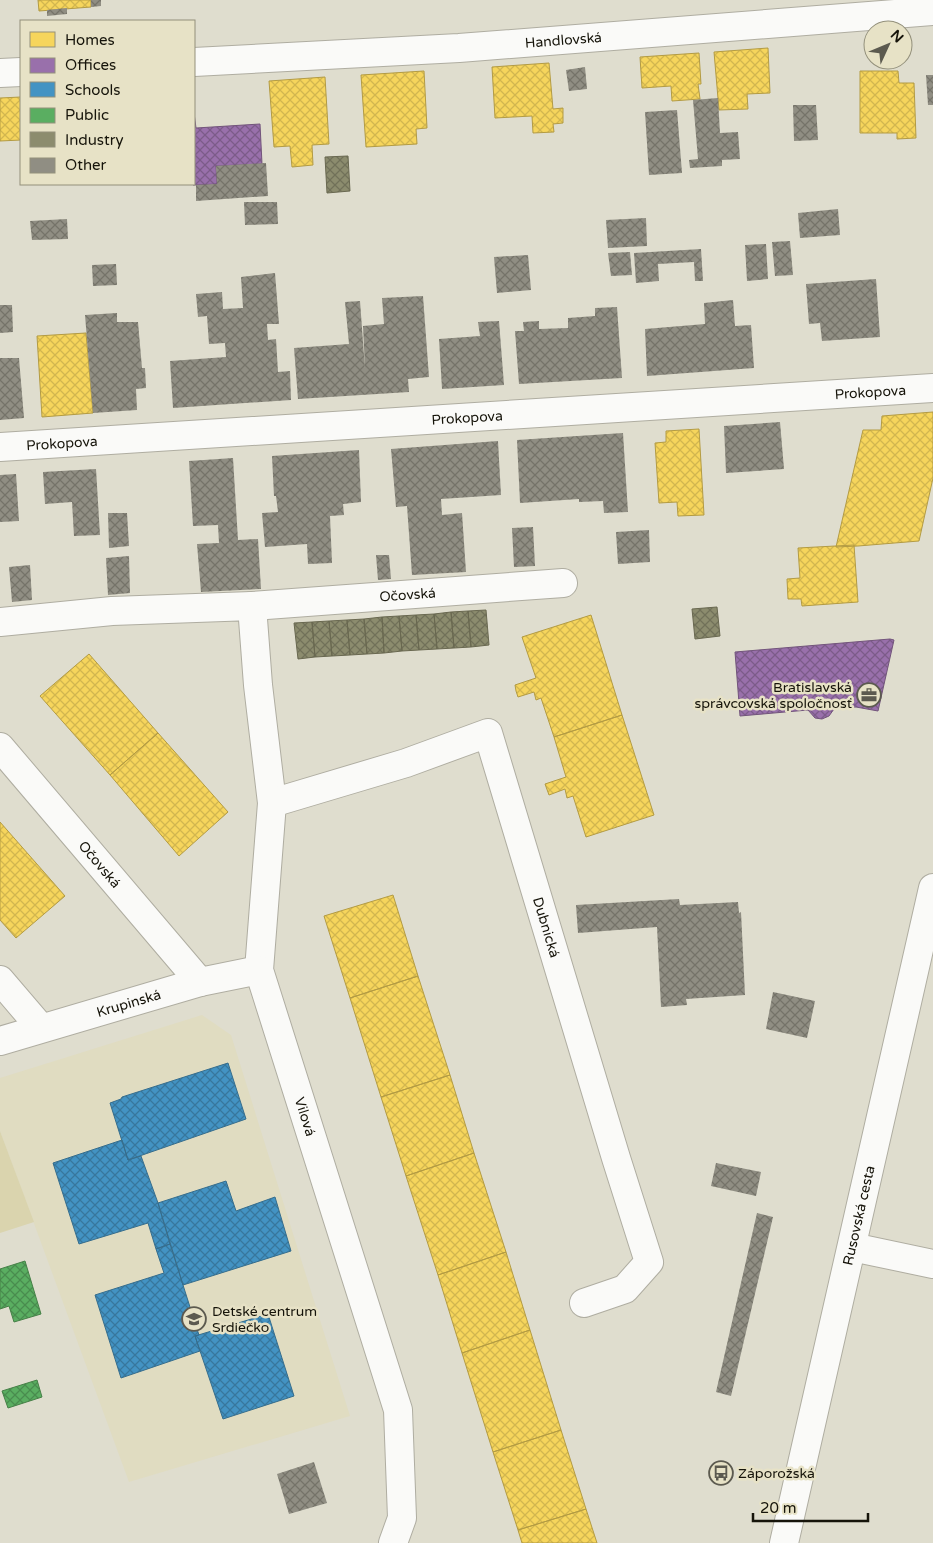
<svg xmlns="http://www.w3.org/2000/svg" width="933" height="1543" viewBox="0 0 933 1543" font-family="'Varela Round',sans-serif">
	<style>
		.built { fill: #e0dcc1 }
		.pitch { fill: #dad4ae }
		.homes { fill: url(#homes-cross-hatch); stroke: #b39b43 }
		.offices { fill: url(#offices-cross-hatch); stroke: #72547b }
		.schools { fill: url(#schools-cross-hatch); stroke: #366d8c }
		.public { fill: url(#public-cross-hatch); stroke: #468047 }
		.industry { fill: url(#industry-cross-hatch); stroke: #696850 }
		.building { fill: url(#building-cross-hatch) }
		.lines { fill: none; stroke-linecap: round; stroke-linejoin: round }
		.minor-casing { stroke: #afada1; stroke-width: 30 }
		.tertiary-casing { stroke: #afada1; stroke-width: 30 }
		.minor { stroke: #fafaf8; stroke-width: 28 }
		.tertiary { stroke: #fafaf8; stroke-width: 28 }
		.labels { text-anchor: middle; stroke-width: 5; stroke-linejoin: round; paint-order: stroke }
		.street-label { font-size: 14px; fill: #16140a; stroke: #e7e2c6 }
		.poi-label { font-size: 14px; fill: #16140a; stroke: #e7e2c6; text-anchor: start }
	</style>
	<defs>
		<pattern id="homes-cross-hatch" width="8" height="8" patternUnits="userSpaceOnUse" patternTransform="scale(1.25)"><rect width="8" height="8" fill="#f6d55c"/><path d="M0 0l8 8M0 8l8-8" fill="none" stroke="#d2b64f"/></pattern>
		<pattern id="offices-cross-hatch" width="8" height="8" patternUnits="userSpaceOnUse" patternTransform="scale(1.25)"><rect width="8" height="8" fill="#9970ab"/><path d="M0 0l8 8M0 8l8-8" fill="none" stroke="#7c5b89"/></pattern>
		<pattern id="schools-cross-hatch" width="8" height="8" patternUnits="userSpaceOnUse" patternTransform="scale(1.25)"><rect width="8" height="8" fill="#4393c3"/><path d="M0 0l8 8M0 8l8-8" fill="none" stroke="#37779d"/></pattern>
		<pattern id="public-cross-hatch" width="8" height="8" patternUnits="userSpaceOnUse" patternTransform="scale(1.25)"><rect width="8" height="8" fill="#5aae61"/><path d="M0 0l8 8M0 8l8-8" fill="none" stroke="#498c4e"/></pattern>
		<pattern id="industry-cross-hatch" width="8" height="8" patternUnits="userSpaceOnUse" patternTransform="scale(1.25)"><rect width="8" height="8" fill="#8c8c6e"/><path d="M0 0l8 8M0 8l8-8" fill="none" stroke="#717159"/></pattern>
		<pattern id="building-cross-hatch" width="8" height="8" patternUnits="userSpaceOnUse" patternTransform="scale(1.25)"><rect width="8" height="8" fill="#908e83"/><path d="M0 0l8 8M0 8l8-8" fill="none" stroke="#757369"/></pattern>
	</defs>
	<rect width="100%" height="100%" fill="#dfddce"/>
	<path class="built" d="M202 1015 231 1035 350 1416 129 1482 0 1131V1078Z"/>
	<path class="pitch" d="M0 1131 34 1222 0 1233Z"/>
	<path class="homes" d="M38 0H91V7L39 11Z
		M768 48 770 93 747 94 748 109 719 110 714 52Z
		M699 53 701 84H698L700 99 672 101 671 86 642 88 640 57Z
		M549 63 553 109 563 108V123L553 124 554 132 533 133 532 116 495 118 492 67Z
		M424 71 427 128 416 129 417 144 366 147 361 75Z
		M860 71H898L899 83H914L916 138 897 139V133H860Z
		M325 77 329 144 312 145 313 165 292 167 290 146 274 147 269 81Z
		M21 97V140L0 141V98Z
		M86 333 93 413 42 417 37 336Z
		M933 412V478L919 541 858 546 836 547 863 430H881L882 416Z
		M699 429 704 515 678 516 677 502 659 503 655 443 666 442V431Z
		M854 545 858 602 802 606 801 599H788L787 579 800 578 798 548Z
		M591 615 622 715 554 737 541 698 536 700 534 692 518 697 516 691 515 685 536 678 522 637Z
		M89 654 158 733 110 775 40 696Z
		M622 715 654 815 586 837 573 796 567 798 565 789 549 795 545 784 566 777 554 737Z
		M158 733 228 812 179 856 110 775Z
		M0 822 65 896 16 938 0 920Z
		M393 895 418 976 350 998 324 916Z
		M418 976 450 1075 381 1097 350 998Z
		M450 1075 474 1153 406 1176 381 1097Z
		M474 1153 506 1252 438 1275 406 1176Z
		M506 1252 530 1330 462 1353 438 1275Z
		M530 1330 561 1430 493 1452 462 1353Z
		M561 1430 586 1509 518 1530 493 1452Z
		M586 1509 597 1543H522L518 1530Z"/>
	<path class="offices" d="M194 113 196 128 260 124 262 164 216 166 217 184 193 185Z
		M890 639 894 640 878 711 856 707 834 709 829 716 822 719 815 718 808 710 740 716 735 652Z"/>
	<path class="schools" d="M228 1063 246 1119 128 1160 110 1103 121 1099 122 1097Z
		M122 1140 128 1160 141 1156 158 1203 170 1244 156 1249 148 1223 79 1244 53 1163Z
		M226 1181 236 1211 275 1197 291 1251 183 1285 158 1203Z
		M170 1244 196 1326 199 1335 195 1336 200 1351 121 1378 95 1295 164 1273 156 1249Z
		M268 1314 294 1396 223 1419 195 1336Z"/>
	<path class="public" d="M25 1261 41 1314 14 1322 9 1306 0 1309V1269Z
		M37 1380 42 1397 8 1408 2 1391Z"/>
	<path class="industry" d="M348 156 350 191 327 193 325 157Z
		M717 607 720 636 695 639 692 609Z
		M486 610 489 645 471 647 468 611Z
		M468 611 471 647 454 648 451 612Z
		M451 612 454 648 437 649 434 614Z
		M434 614 437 649 419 650 416 615Z
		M416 615 419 650 402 651 399 616Z
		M399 616 402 651 384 653 382 617Z
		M382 617 384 653 367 654 364 619Z
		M364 619 367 654 350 655 347 620Z
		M347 620 350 655 332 656 329 621Z
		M329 621 332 656 315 657 312 622Z
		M312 622 315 657 298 659 294 623Z"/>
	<path class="building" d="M91 0H101V6L91 7Z
		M67 8V14L47 16V10Z
		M585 67 587 89 569 91 566 70Z
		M926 75H933V105H928Z
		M718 98 720 133 738 132 740 159 722 160V166L690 168 689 160 698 159 693 100Z
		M793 105H816L818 140 794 141Z
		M677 110 682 173 649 175 645 112Z
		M266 163 268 196 196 201V185L217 184 216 166Z
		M244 202H277L278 224 245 225Z
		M838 209 840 235 800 238 798 213Z
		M646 218 647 246 608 248 606 220Z
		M67 219 68 239 32 240 30 221Z
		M790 241 793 275 775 276 772 242Z
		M766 244 768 279 747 281 745 245Z
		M701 249 703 281H695L694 262 658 264 659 281 636 283 634 253Z
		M630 252 632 275 611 276 608 253Z
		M528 255 531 290 497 293 494 257Z
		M116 264 117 285 93 286 92 265Z
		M275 273 279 324H267L268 340 276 339 278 372 290 371 291 400 173 408 170 361 226 357 225 343 209 344 207 316 198 317 196 294 222 292 223 309 243 308 241 277Z
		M876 279 880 337 822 341 820 323 809 324 806 284Z
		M423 296 429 377 408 379 409 392 298 399 294 348 349 344 345 302 360 301 365 369 363 326 384 324 382 298Z
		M733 300 735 326 751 325 754 368 647 376 645 329 705 324 704 303Z
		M0 305H12L13 332 0 333Z
		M617 307 622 378 519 384 515 331H524L523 322 539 321V329L568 328V318L595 316V308Z
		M117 313V322H138L142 368H145L146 388 136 389 137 410 93 413 85 315Z
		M499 321 504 385 442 389 439 339 480 336 478 322Z
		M0 358H19L24 418 0 420Z
		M780 422 784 469 726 473 724 426Z
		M623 433 628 512 604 513 603 501 579 502V499L520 503 517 440Z
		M498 441 501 495 441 499 442 515 462 513 466 572 412 575 407 506 396 507 391 449Z
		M359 450 361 502 343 504 344 515 330 516 332 563 308 564 307 544 265 547 262 513 278 512 276 496H274L272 456Z
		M233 458 238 540 258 539 261 589 201 592 197 544 219 543 218 525 193 526 189 461Z
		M96 469 100 535 74 536 72 502 45 504 43 472Z
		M16 474 19 521 0 522V475Z
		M108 513H127L129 546 109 548Z
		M533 527 535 566 514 567 512 528Z
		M649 530 650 562 618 564 616 532Z
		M376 555H389L391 579 378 580Z
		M129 556 130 593 108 595 106 558Z
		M30 565 32 600 12 602 9 567Z
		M679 899 680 905 738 902 739 913 741 912 745 995 686 999 687 1005 661 1007 657 927 578 933 576 905Z
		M773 992 815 1001 807 1038 766 1029Z
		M716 1163 761 1172 756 1196 711 1186Z
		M757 1213 773 1217 731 1396 716 1392Z
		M314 1462 327 1503 289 1514 277 1474Z"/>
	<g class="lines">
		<g class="minor-casing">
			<g id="minor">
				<path id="s1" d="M194 62 459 48 933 11"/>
				<path d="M0 73 21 72"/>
				<path id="s2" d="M0 447 933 388"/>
				<path id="s3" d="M252 606 563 583"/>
				<path id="s4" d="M0 622 112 611 252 606 258 685 272 803 259 970 398 1410 402 1518 393 1543"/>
				<path id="s5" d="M0 747 200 982"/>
				<path id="s6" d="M272 803 406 763 488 733 616 1158 649 1262 625 1289 584 1303"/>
				<path d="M0 980 41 1028"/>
				<path id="s7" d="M0 1041 200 982 259 970"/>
				<path d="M852 1247 933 1264"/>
			</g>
		</g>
		<g class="tertiary-casing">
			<g id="tertiary">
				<path id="s8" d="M784 1543 933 888"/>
			</g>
		</g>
		<use href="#minor" class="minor"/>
		<use href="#tertiary" class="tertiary"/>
	</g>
	<defs>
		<g id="office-ring" transform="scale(1.25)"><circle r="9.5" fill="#e7e2c6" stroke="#5c5a4f" stroke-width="1.5"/><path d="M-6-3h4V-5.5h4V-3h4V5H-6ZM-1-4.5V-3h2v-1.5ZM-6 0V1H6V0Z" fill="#5c5a4f"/></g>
		<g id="school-ring" transform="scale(1.25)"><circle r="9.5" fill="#e7e2c6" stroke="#5c5a4f" stroke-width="1.5"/><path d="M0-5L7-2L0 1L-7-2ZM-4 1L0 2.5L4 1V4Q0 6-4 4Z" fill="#5c5a4f"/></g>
		<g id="bus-ring" transform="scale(1.25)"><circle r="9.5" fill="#e7e2c6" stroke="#5c5a4f" stroke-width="1.5"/><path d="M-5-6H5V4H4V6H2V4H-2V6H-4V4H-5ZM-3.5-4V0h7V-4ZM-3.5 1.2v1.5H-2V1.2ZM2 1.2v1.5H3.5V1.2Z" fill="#5c5a4f"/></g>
	</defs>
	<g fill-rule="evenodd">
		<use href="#office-ring" x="869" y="695"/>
		<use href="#school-ring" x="194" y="1319"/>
		<use href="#bus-ring" x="721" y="1473"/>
	</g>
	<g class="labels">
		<g class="street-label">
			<text dy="5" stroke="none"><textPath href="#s1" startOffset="370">Handlovská</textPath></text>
			<text dy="5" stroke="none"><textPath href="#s2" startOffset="872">Prokopova</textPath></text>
			<text dy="5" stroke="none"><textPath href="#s2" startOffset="468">Prokopova</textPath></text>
			<text dy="5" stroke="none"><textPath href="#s2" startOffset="62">Prokopova</textPath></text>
			<text dy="5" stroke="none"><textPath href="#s3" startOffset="156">Očovská</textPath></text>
			<text dy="5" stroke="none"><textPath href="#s5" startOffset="154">Očovská</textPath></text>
			<text dy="5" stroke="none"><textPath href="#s6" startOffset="430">Dubnická</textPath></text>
			<text dy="5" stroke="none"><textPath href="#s7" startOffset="134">Krupinská</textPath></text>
			<text dy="5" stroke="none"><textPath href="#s4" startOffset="772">Vilová</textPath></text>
			<text dy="5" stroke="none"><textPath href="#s8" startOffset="336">Rusovská cesta</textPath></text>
		</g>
		<g class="poi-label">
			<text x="852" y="692" text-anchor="end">Bratislavská<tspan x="852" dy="16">správcovská spoločnosť</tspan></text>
			<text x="212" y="1316">Detské centrum<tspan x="212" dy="16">Srdiečko</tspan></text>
			<text x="738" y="1478">Záporožská</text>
		</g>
	</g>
	<rect x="20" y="20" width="175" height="165" fill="#e7e2c6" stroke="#93907b"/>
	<rect x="30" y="32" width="25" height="15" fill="#f6d55c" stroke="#93907b"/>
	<text x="65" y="45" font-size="15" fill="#16140a">Homes</text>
	<rect x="30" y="58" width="25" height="15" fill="#9970ab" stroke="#93907b"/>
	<text x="65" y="70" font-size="15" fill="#16140a">Offices</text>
	<rect x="30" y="82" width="25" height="15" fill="#4393c3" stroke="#93907b"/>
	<text x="65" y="95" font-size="15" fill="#16140a">Schools</text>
	<rect x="30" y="108" width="25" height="15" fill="#5aae61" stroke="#93907b"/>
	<text x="65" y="120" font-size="15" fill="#16140a">Public</text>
	<rect x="30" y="132" width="25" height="15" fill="#8c8c6e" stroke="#93907b"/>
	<text x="65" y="145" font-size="15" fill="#16140a">Industry</text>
	<rect x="30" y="158" width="25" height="15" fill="#908e83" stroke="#93907b"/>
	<text x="65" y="170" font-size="15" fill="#16140a">Other</text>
	<g transform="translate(888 45) rotate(46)"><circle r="24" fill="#e7e2c6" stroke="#93907b"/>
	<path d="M0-4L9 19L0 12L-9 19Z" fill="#5c5a4f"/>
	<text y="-8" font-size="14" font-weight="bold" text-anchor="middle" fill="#16140a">N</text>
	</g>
	<path d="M753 1513v8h115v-8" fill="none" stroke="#16140a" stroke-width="2.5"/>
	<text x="760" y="1513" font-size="15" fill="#16140a" stroke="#e7e2c6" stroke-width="4" paint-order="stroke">20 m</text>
</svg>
